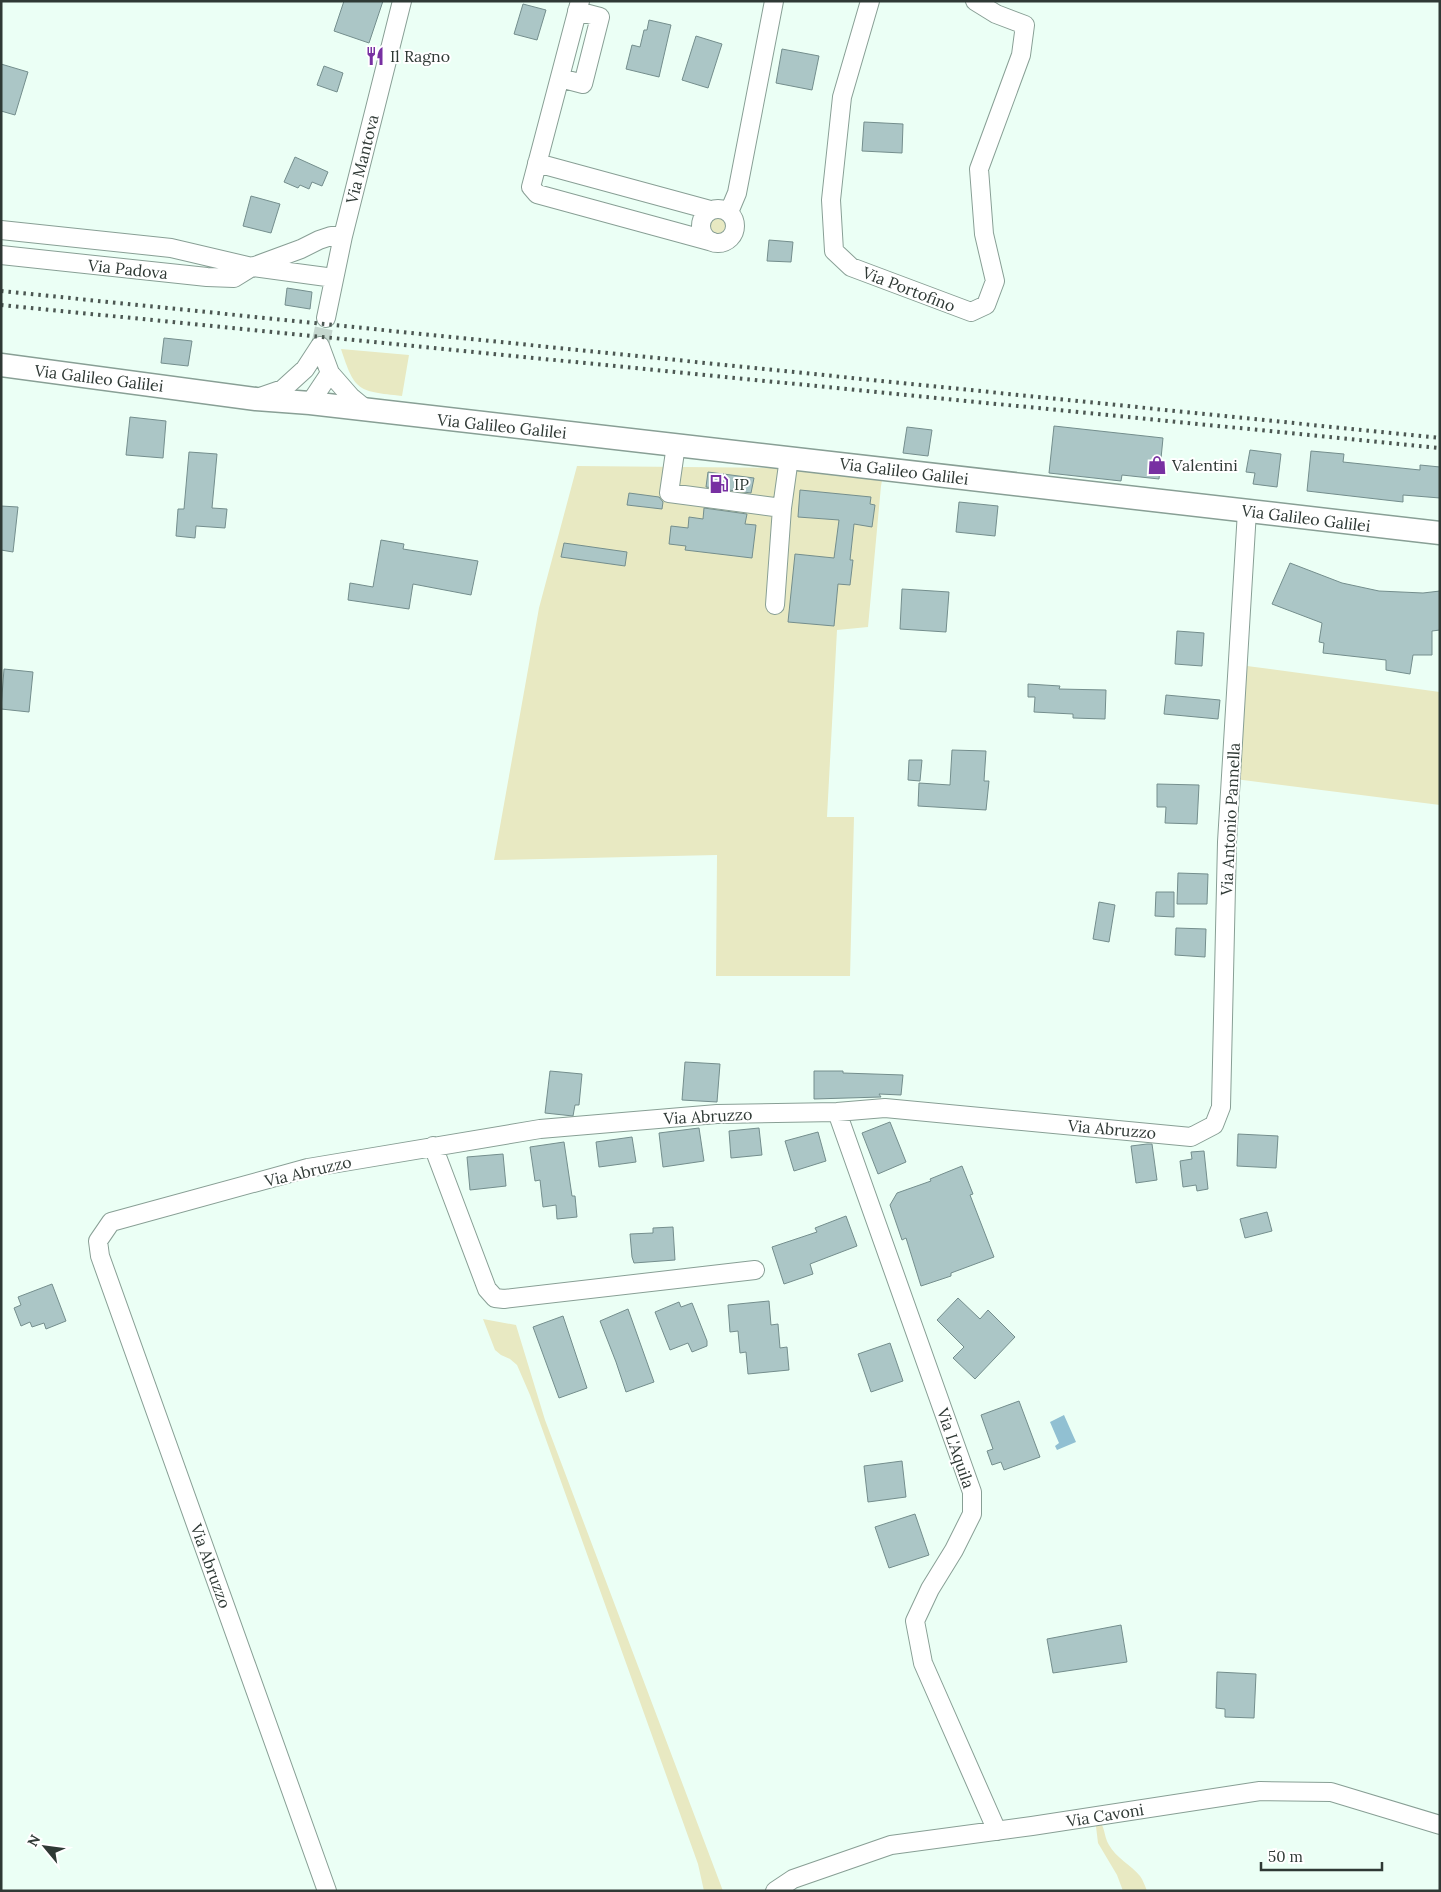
<svg xmlns="http://www.w3.org/2000/svg" width="1441" height="1892" viewBox="0 0 1441 1892" font-family="Lora,serif">
	<style>
		.green { fill: #e8e9c2 }
		.water { fill: #91c0d2 }
		.building { fill: #abc6c6; stroke: #748e8d }
		.lines { fill: none; stroke-linecap: round; stroke-linejoin: round }
		.minor-tunnel { stroke: #c5d7cf; stroke-width: 18; stroke-dasharray: 18 9; stroke-linecap: butt }
		.minor-casing { stroke: #889f95; stroke-width: 20 }
		.major-casing { stroke: #889f95; stroke-width: 25 }
		.minor { stroke: #fff; stroke-width: 18 }
		.major { stroke: #fff; stroke-width: 22 }
		.rail { stroke: #4c5752; stroke-width: 4; stroke-dasharray: 2.5 5; stroke-linecap: butt }
		.labels { text-anchor: middle; stroke-width: 4; stroke-linejoin: round; paint-order: stroke }
		.poi-label { font-size: 16px; fill: #2f3935; stroke: #fff; text-anchor: start }
		.street-label { font-size: 16px; fill: #2f3935; stroke: #fff }
	</style>
	<rect width="100%" height="100%" fill="#ebfff5"/>
	<path class="green" d="M707 225a10 10 0 1 1 20 0a10 10 0 1 1-20 0Z
		M341 349 409 355 402 396C358 391 355 392 341 349Z
		M577 466 884 469 881 486 868 627 837 630 827 817H854L850 976H716L717 855 494 860 539 608Z
		M1247 666 1440 692V805L1235 779Z
		M483 1319 516 1325 545 1420 723 1891H704L698 1864 530 1395 517 1365 510 1359 501 1355 495 1350Z
		M1095 1818C1106 1824 1103 1835 1109 1845 1116 1858 1131 1865 1140 1876 1143 1880 1145 1886 1147 1891H1123L1117 1875 1098 1843Z"/>
	<path class="water" d="M1064 1415 1076 1442 1057 1450 1055 1446 1059 1443 1050 1422Z"/>
	<path class="building" d="M344 1H383L369 43 334 31Z
		M523 4 546 10 537 40 514 34Z
		M649 20 671 25 659 77 626 69 632 45 640 47 644 30H647Z
		M696 36 722 44 708 88 682 80Z
		M782 49 819 56 812 90 776 83Z
		M1 64 28 72 15 115 1 111Z
		M324 66 343 73 337 92 317 85Z
		M864 122 903 124 902 153 862 151Z
		M295 157 328 172 322 186 312 182 309 189 300 185 298 188 284 182Z
		M251 196 280 204 271 233 243 226Z
		M769 240 793 242 791 262 767 261Z
		M287 288 312 292 310 309 285 305Z
		M164 338 192 341 188 366 161 363Z
		M130 417 166 421 163 458 126 455Z
		M1054 426 1163 438 1159 479 1122 475 1121 481 1049 473Z
		M907 427 932 430 928 456 903 453Z
		M1250 450 1281 454 1277 487 1253 484 1255 473 1246 472Z
		M1311 451 1344 454 1343 462 1420 470V465L1440 467V498L1403 495V502L1307 491Z
		M189 452 217 454 212 508 227 509 225 528 196 526 195 538 176 536 178 509H184Z
		M708 472 754 478 751 493 706 487Z
		M800 490 871 497 870 504 875 505 872 527 854 524 850 560H853L850 585 838 584 834 626 788 622 795 554 834 558 839 520 798 517Z
		M629 493 659 497 663 502 662 509 627 505Z
		M959 502 998 506 995 536 956 532Z
		M1 506 18 507 13 552 1 550Z
		M704 508 747 514 745 524 756 525 752 558 685 550 686 546 669 544 671 526 688 528 689 517 703 519Z
		M381 540 404 544 403 549 478 561 471 595 413 584 409 609 348 600 350 583 373 587Z
		M564 543 627 552 625 566 561 557Z
		M1290 563 1342 583 1379 591 1423 593 1440 591V630L1432 631V655H1413L1410 674 1386 670V660L1323 653 1324 643 1319 642 1322 623 1272 604Z
		M902 589 949 592 946 632 900 629Z
		M1177 631 1204 633 1202 666 1175 664Z
		M4 669 33 672 29 712 1 709Z
		M1028 684 1060 686 1059 689 1106 690 1105 719 1073 718V714L1034 712 1035 697H1028Z
		M1166 695 1220 700 1218 719 1164 714Z
		M952 750 986 751 984 781H989L986 810 918 806 919 783 950 785Z
		M909 760H922L920 781 908 780Z
		M1157 784 1199 785 1197 824 1165 823 1166 807H1157Z
		M1178 873 1208 874 1207 904H1177Z
		M1156 892H1174V917L1155 916Z
		M1099 902 1115 905 1109 942 1093 939Z
		M1176 928 1206 929 1205 957 1175 955Z
		M685 1062 720 1064 717 1102 682 1100Z
		M550 1071 582 1074 579 1105H575L573 1116 545 1113Z
		M814 1071H843V1073L903 1075 901 1095 879 1094 881 1097 814 1099Z
		M890 1122 906 1162 878 1174 862 1133Z
		M699 1128 704 1161 663 1167 659 1133Z
		M759 1128 762 1155 731 1158 729 1131Z
		M818 1132 826 1161 794 1171 785 1141Z
		M1238 1134 1278 1136 1276 1168 1237 1166Z
		M632 1137 636 1162 599 1167 596 1142Z
		M564 1142 572 1196H575L577 1217 557 1219 556 1205 543 1207 540 1180 535 1181 530 1147Z
		M1147 1144H1152L1157 1180 1136 1183 1131 1146Z
		M1204 1151 1208 1189 1197 1191 1196 1185 1183 1187 1180 1161 1192 1159 1191 1152Z
		M503 1154 506 1186 470 1190 467 1157Z
		M962 1166 973 1194 970 1195 994 1257 951 1273V1276L921 1286 906 1238 902 1240 890 1205 897 1193 931 1181 930 1179Z
		M1267 1212 1272 1231 1245 1238 1240 1219Z
		M846 1216 857 1246 810 1264 813 1274 784 1284 772 1247 817 1232 815 1228Z
		M673 1227 675 1260 634 1263 632 1257 630 1234 653 1233V1228Z
		M52 1284 66 1321 46 1329 44 1323 32 1327 30 1322 21 1326 14 1308 21 1305 18 1297Z
		M958 1298 980 1319 988 1310 1015 1337 975 1379 953 1358 964 1347 937 1320Z
		M769 1301 771 1325 778 1324 780 1348 787 1347 789 1370 748 1374 746 1352 740 1353 738 1331 730 1332 728 1305Z
		M679 1302 681 1307 692 1303 707 1341V1346L692 1352 688 1343 670 1350 655 1312Z
		M628 1309 654 1382 626 1392 616 1362 600 1321Z
		M563 1316 587 1388 559 1398 533 1327Z
		M890 1343 903 1381 871 1392 858 1354Z
		M1019 1401 1040 1457 1004 1470 1001 1462 992 1465 987 1451 993 1449 981 1415Z
		M902 1461 906 1497 868 1502 864 1466Z
		M915 1514 929 1555 889 1568 875 1527Z
		M1121 1625 1127 1662 1053 1673 1047 1639Z
		M1217 1672 1256 1674 1254 1718 1225 1717V1709L1216 1708Z"/>
	<g class="lines">
		<path class="minor-tunnel" d="M320 346 326 318"/>
		<g class="minor-casing">
			<path id="minor" d="M580 1 531 187 537 194 713 242
				M870 1 842 97 831 200 834 251 851 267 971 312 986 305 995 281 984 234 979 169 1021 55 1025 25 996 14 975 1
				M560 78 583 84 600 17 577 11
				M537 163 710 210
				M701 226a17 17 0 1 1 34 0a17 17 0 1 1-34 0Z
				M729 212 737 193 774 1
				M1 230 171 248 252 267 334 278
				M1 255 207 277 234 278 252 267 301 249 319 240 331 236H343
				M326 318 343 236 402 1
				M320 346 330 373 351 397 368 411
				M260 397 283 389 305 369 320 346
				M310 403 330 373
				M676 445 669 493 782 508 789 458
				M775 605 782 508
				M837 1112 972 1492V1514L954 1550 930 1589 915 1621 923 1663 997 1831
				M433 1146 487 1289 495 1298 504 1299 755 1270
				M327 1891 100 1256 98 1241 111 1222 308 1168 540 1129 717 1114 837 1112 885 1108 1191 1137 1214 1125 1221 1107 1227 842 1247 511
				M775 1891 793 1879 891 1845 1032 1826 1260 1791 1331 1792 1440 1825"/>
		</g>
		<g class="major-casing">
			<path id="major" d="M1 365 256 399 310 403 1440 533"/>
		</g>
		<use href="#minor" class="minor"/>
		<use href="#major" class="major"/>
		<path class="rail" d="M1 291 1440 438
			M1 305 1440 448"/>
	</g>
	<defs>
		<g id="restaurant-bare" transform="scale(1.5)"><path d="M-5-6h1v4h1v-4h1v4h1v-4h1v5L-1.5 .5V6h-2V.5L-5-1ZM5-6V6H3V1.5H1.5Q1.5-4 5-6Z" fill="#7830a2" stroke="#fff" stroke-width="2.5" paint-order="stroke"/></g>
		<g id="shop-bare" transform="scale(1.5)"><path d="M-5-2.5h2.3a2.7 3.5 0 0 1 5.4 0H5L5.5 6h-11ZM-1.5-2.5h3a1.5 2.3 0 0 0-3 0Z" fill="#7830a2" stroke="#fff" stroke-width="2.5" paint-order="stroke"/></g>
		<g id="fuel-bare" transform="scale(1.5)"><path d="M-5.5-6h7V0h2V4h1.3V-2.5L3-4.5l.8-.8L6-3V5H2.5V1h-1V6h-7ZM-4.2-4.7v3.2H.2V-4.7Z" fill="#7830a2" stroke="#fff" stroke-width="2.5" paint-order="stroke"/></g>
	</defs>
	<g fill-rule="evenodd">
		<use href="#restaurant-bare" x="375" y="56"/>
		<use href="#shop-bare" x="1157" y="465"/>
		<use href="#fuel-bare" x="719" y="484"/>
	</g>
	<g class="labels">
		<g class="poi-label">
			<text x="390" y="62">Il Ragno</text>
			<text x="1172" y="471">Valentini</text>
			<text x="734" y="490">IP</text>
		</g>
		<g class="street-label">
			<text transform="translate(362 159) rotate(-76)" y="6">Via Mantova</text>
			<text transform="translate(128 269) rotate(6)" y="6">Via Padova</text>
			<text transform="translate(909 289) rotate(21)" y="6">Via Portofino</text>
			<text transform="translate(99 378) rotate(7)" y="6">Via Galileo Galilei</text>
			<text transform="translate(502 426) rotate(6)" y="6">Via Galileo Galilei</text>
			<text transform="translate(904 471) rotate(7)" y="6">Via Galileo Galilei</text>
			<text transform="translate(1306 518) rotate(7)" y="6">Via Galileo Galilei</text>
			<text transform="translate(1230 819) rotate(-87)" y="6">Via Antonio Pannella</text>
			<text transform="translate(708 1116) rotate(-3)" y="6">Via Abruzzo</text>
			<text transform="translate(1112 1129) rotate(5)" y="6">Via Abruzzo</text>
			<text transform="translate(308 1171) rotate(-13)" y="6">Via Abruzzo</text>
			<text transform="translate(956 1448) rotate(71)" y="6">Via L'Aquila</text>
			<text transform="translate(211 1566) rotate(70)" y="6">Via Abruzzo</text>
			<text transform="translate(1105 1815) rotate(-9)" y="6">Via Cavoni</text>
		</g>
	</g>
	<rect width="1441" height="1892" fill="none" stroke="#2f3935" stroke-width="5"/>
	<g transform="translate(45 1847) rotate(299)" stroke="#ffffff" stroke-width="4" paint-order="stroke">
	<path d="M0-4L9 19L0 12L-9 19Z" fill="#2f3935"/>
	<text y="-8" font-size="14" font-weight="bold" text-anchor="middle" fill="#2f3935">N</text>
	</g>
	<path d="M1261 1862v8h121v-8" fill="none" stroke="#2f3935" stroke-width="2.5"/>
	<text x="1268" y="1862" font-size="15" fill="#2f3935" stroke="#ffffff" stroke-width="4" paint-order="stroke">50 m</text>
</svg>
